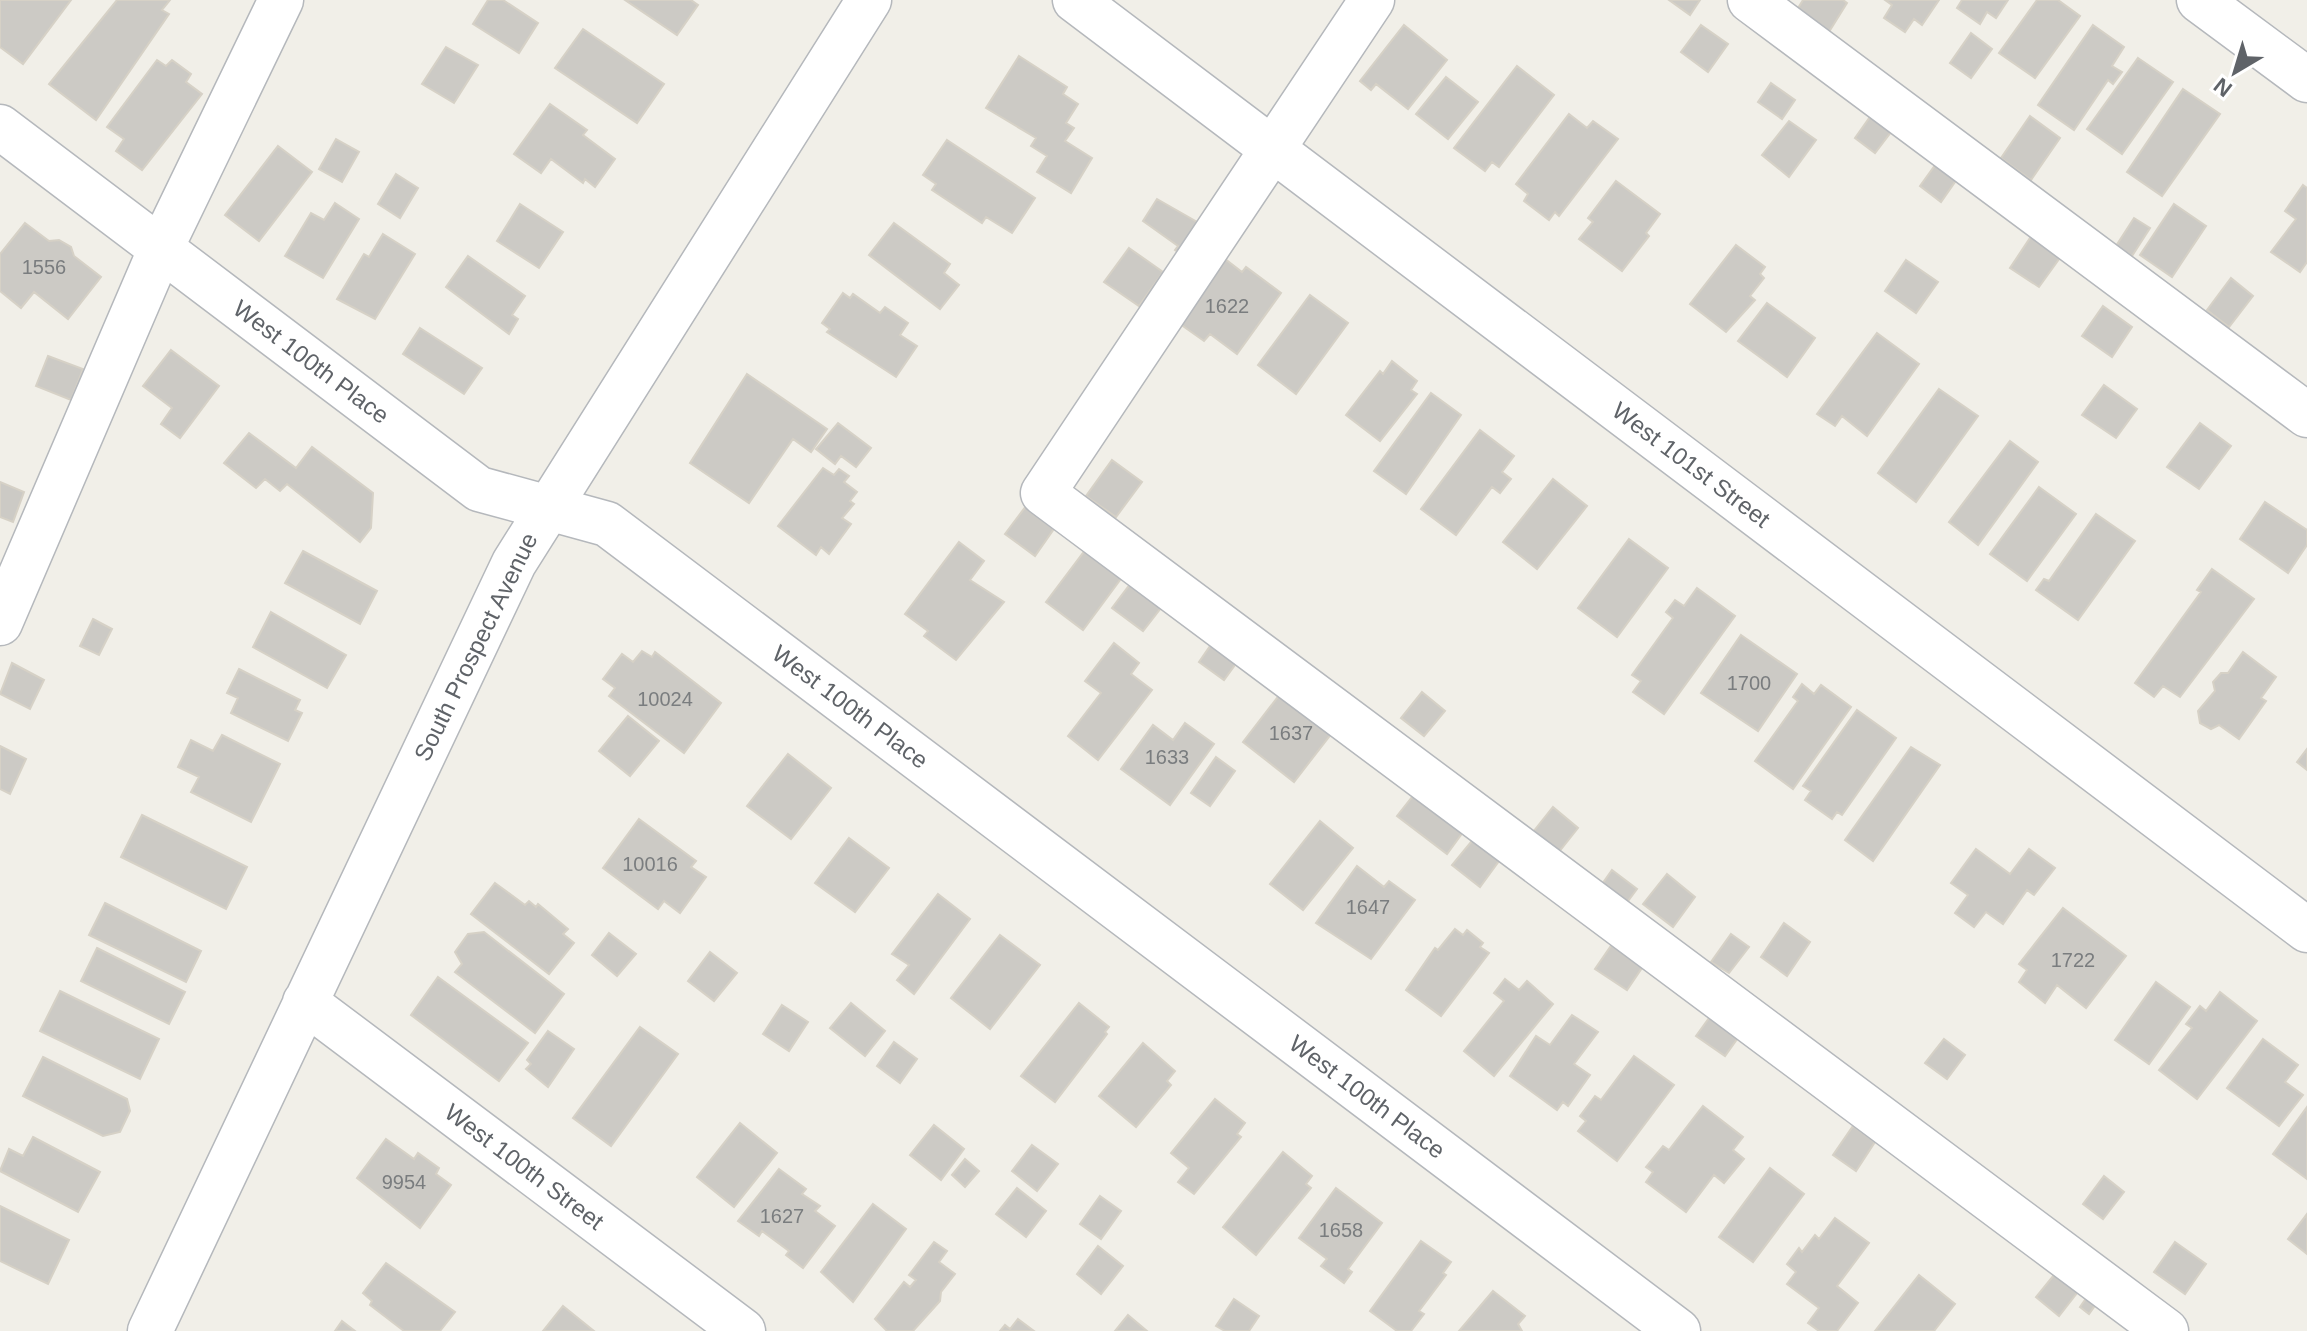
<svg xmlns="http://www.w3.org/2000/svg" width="2307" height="1331" viewBox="0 0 2307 1331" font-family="Arial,sans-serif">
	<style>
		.building { fill: #cccac5; stroke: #d6d1c6; stroke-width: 2 }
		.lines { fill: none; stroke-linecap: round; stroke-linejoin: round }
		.minor-casing { stroke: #b5b8bc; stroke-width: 47 }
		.minor { stroke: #fff; stroke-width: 44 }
		.labels { text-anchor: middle; stroke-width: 6; stroke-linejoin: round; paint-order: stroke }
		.number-label { font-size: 20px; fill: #7a7d7f }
		.street-label { font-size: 24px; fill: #5f6368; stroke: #fff }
	</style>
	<rect width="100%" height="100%" fill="#f1efe8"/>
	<path class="building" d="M0 0H71L23 64 0 47Z
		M117 0H170L162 10 169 14 96 120 49 84Z
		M488 0H503L538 23 519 53 473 24Z
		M625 0H691L698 5 677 35Z
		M1669 0H1700L1690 15Z
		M1803 0H1843L1847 3 1827 35 1795 13Z
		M1885 0H1939L1922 25 1914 19 1905 32 1884 18 1892 5Z
		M1962 0H2008L1996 18 1987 12 1980 24 1957 8Z
		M2037 0H2058L2080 16 2035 78 1999 53Z
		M1404 25 1447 60 1408 109 1376 84 1371 90 1360 81Z
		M1701 25 1728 44 1708 72 1681 52Z
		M2093 25 2124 47 2112 66 2122 72 2113 84 2108 80 2074 130 2038 105Z
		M583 29 664 84 637 123 555 68Z
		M1971 33 1992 49 1971 78 1950 63Z
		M446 47 478 65 454 103 422 84Z
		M1019 56 1067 87 1063 94 1078 104 1066 123 1074 128 1065 141 1092 158 1071 193 1037 172 1047 156 1031 146 1036 138 986 108Z
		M2138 58 2173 82 2122 154 2087 129Z
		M157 60 166 66 172 60 191 74 186 82 202 94 142 170 116 151 124 139 107 127Z
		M1517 66 1554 95 1499 167 1492 162 1485 171 1454 148Z
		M1446 77 1478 102 1448 139 1416 114Z
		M1771 83 1795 100 1782 119 1758 102Z
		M2183 89 2220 114 2162 196 2127 172Z
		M550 104 587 130 583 135 615 159 595 187 585 179 583 183 551 159 541 173 514 154Z
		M1877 107 1898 123 1875 153 1855 138Z
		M1569 114 1587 128 1593 121 1618 139 1559 216 1555 212 1549 220 1524 201 1528 194 1516 184Z
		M2030 116 2060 138 2031 180 2001 158Z
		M1789 121 1816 140 1789 177 1762 155Z
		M336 139 359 152 342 182 319 169Z
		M947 140 1035 198 1012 233 986 217 982 223 932 190 936 184 923 175Z
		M278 146 312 172 259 241 225 215Z
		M1941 157 1962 172 1941 202 1920 186Z
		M396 174 418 188 400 218 378 204Z
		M1616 181 1660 214 1646 233 1649 236 1622 271 1579 239 1593 222 1588 218Z
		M2303 185 2307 188V262L2300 272 2271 252 2296 219 2285 211Z
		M1157 199 1206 227 1185 257 1175 250 1178 246 1143 221Z
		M335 203 359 219 323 278 285 256 311 213 324 220Z
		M520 204 563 232 539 268 497 241Z
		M2174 204 2206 226 2172 277 2140 255Z
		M2134 218 2150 228 2132 256 2116 246Z
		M25 223 49 241 59 240 71 247 74 256 101 277 68 319 34 292 21 308 0 291V254Z
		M894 223 950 264 944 273 959 285 940 309 869 255Z
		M383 234 415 254 375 319 337 299 364 254 369 257Z
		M2032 235 2062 255 2039 287 2010 268Z
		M1736 245 1765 267 1760 274 1764 278 1750 296 1755 300 1726 332 1690 304Z
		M1129 248 1163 272 1139 306 1104 282Z
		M1220 255 1242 272 1246 267 1281 293 1237 354 1210 334 1204 341 1173 319Z
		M468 256 525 296 512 315 518 319 509 334 446 287Z
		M1906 260 1938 282 1916 313 1885 291Z
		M2231 278 2253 296 2229 327 2207 310Z
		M843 293 850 298 853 294 880 313 885 307 908 323 900 335 917 346 896 377 827 332 830 329 822 323Z
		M1310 295 1348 323 1296 394 1258 365Z
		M1767 303 1815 338 1787 377 1738 341Z
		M2103 306 2132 327 2112 357 2082 336Z
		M420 328 482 368 464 394 403 354Z
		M1877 333 1919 364 1867 436 1842 416 1835 426 1817 414Z
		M171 350 219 386 180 438 161 424 172 408 143 386Z
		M48 356 83 369 71 400 36 386Z
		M1392 361 1417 381 1411 390 1417 394 1380 441 1346 415 1380 371 1383 374Z
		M747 374 827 429 811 452 793 439 749 503 690 463Z
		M2104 385 2137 409 2116 438 2082 415Z
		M1939 389 1978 416 1916 502 1878 473Z
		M1431 393 1461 415 1406 494 1374 471Z
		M838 423 871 448 856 467 841 456 835 464 816 449Z
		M2200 423 2231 446 2199 489 2167 467Z
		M1480 430 1514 456 1502 472 1511 479 1500 493 1492 487 1456 535 1421 509Z
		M249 433 296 468 312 447 373 493 371 528 360 542 287 484 280 491 265 479 256 488 224 463Z
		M2010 441 2038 462 1978 545 1949 522Z
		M1112 460 1142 482 1116 517 1086 496Z
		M823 468 834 475 839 469 849 476 844 482 857 492 850 501 854 504 842 518 851 524 829 554 821 547 816 555 778 526Z
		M1553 479 1587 506 1537 569 1503 542Z
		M0 482 24 492 13 522 0 517Z
		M2039 487 2076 514 2027 581 1990 554Z
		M2265 502 2307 530V545L2288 573 2240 539Z
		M1026 506 1056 526 1035 556 1005 534Z
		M2096 514 2135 541 2078 620 2036 590 2044 579 2049 581Z
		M1629 539 1668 568 1617 637 1578 608Z
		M959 542 984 561 970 580 1004 602 956 660 924 636 928 631 905 614Z
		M1086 549 1123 576 1083 630 1046 602Z
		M303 551 377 591 360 624 285 583Z
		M2212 569 2254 599 2180 697 2163 686 2154 697 2135 683 2201 592 2197 590Z
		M1137 575 1168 599 1143 631 1112 608Z
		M1697 588 1735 616 1664 714 1633 692 1641 681 1632 675 1673 618 1666 612 1675 600 1684 606Z
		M271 612 346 655 327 688 253 647Z
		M93 619 112 629 99 655 80 646Z
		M1741 635 1797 674 1758 731 1701 693Z
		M1217 636 1243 654 1224 680 1199 662Z
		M1114 643 1139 663 1131 674 1152 690 1098 760 1068 736 1101 693 1085 681Z
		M642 651 652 657 655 652 721 703 684 753 609 696 615 688 603 679 622 654 633 662Z
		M2243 652 2276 677 2261 698 2266 701 2239 739 2219 725 2211 729 2200 723 2198 711 2215 691 2213 682 2221 673H2228Z
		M12 663 44 680 30 709 0 694Z
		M239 669 300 700 295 710 302 713 288 741 231 713 238 698 227 693Z
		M1802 684 1814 694 1821 685 1851 707 1793 789 1755 761 1798 701 1793 697Z
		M1287 685 1339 724 1294 782 1243 742Z
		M1422 692 1445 711 1424 736 1401 718Z
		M1857 710 1896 738 1842 815 1837 812 1832 819 1805 800 1811 791 1803 786Z
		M628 716 659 741 630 776 599 751Z
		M1185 723 1214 744 1170 805 1121 769 1153 725 1173 740Z
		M222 735 280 764 251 822 191 792 199 777 178 767 191 740 213 751Z
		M0 746 26 759 10 794 0 789Z
		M1911 747 1940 765 1873 861 1845 840Z
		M2307 749V770L2297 762Z
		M788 754 831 788 791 839 747 806Z
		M1216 757 1235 771 1210 806 1191 793Z
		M1420 787 1469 824 1447 854 1397 816Z
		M1553 807 1578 828 1558 853 1533 832Z
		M142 815 247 867 226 909 121 857Z
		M639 819 696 861 691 867 706 877 680 913 664 901 658 909 603 868Z
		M1320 821 1353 848 1303 910 1270 884Z
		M1476 836 1502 857 1480 887 1452 865Z
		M849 838 889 868 855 912 815 883Z
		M1976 849 2010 874 2029 849 2055 868 2034 895 2027 890 2003 924 1986 912 1974 927 1955 913 1968 895 1951 883Z
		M1357 866 1384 887 1389 881 1415 900 1371 959 1316 923Z
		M1612 870 1637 889 1625 905 1600 887Z
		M1667 874 1695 897 1673 927 1643 904Z
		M495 883 525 905 529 901 536 907 538 904 568 929 563 934 574 943 549 974 471 914Z
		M938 894 970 919 914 994 897 980 909 965 892 954Z
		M105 903 201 951 186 982 89 935Z
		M2063 908 2126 956 2086 1008 2057 985 2045 1003 2019 982 2027 970 2019 964Z
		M1784 923 1810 942 1787 976 1761 957Z
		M1455 929 1463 935 1467 930 1483 943 1480 947 1489 953 1441 1016 1406 990 1435 948 1438 950Z
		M484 932 564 994 535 1033 455 972 462 964 455 952 468 934Z
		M609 933 636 954 617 976 592 955Z
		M1731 934 1749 947 1729 973 1711 962Z
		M1000 935 1040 965 990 1029 951 998Z
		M1615 940 1646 962 1627 990 1595 969Z
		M97 948 185 992 169 1024 81 981Z
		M710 952 737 973 714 1001 688 981Z
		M438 977 528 1043 499 1081 411 1015Z
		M1505 979 1519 990 1527 981 1553 1004 1494 1076 1464 1051 1504 1001 1494 993Z
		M2156 982 2190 1007 2149 1064 2115 1040Z
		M60 991 159 1039 140 1079 40 1031Z
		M2220 992 2257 1021 2197 1099 2159 1070 2192 1028 2186 1024 2200 1006 2206 1011Z
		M851 1003 885 1031 865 1056 830 1028Z
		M1079 1003 1109 1027 1105 1032 1107 1034 1055 1102 1021 1076Z
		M782 1005 808 1022 789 1051 763 1034Z
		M1717 1007 1745 1028 1725 1056 1696 1036Z
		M1572 1015 1598 1032 1574 1064 1590 1075 1568 1106 1563 1102 1557 1110 1510 1076 1536 1036 1550 1045Z
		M640 1027 678 1054 611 1146 573 1118Z
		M548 1031 574 1049 548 1087 526 1069 531 1064 527 1060Z
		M1944 1039 1965 1055 1947 1079 1925 1063Z
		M2263 1039 2298 1065 2285 1082 2303 1095 2279 1126 2227 1088Z
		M894 1042 917 1059 900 1083 877 1066Z
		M1143 1043 1175 1071 1167 1081 1171 1085 1136 1127 1099 1096Z
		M1634 1056 1674 1085 1617 1161 1578 1131 1586 1121 1580 1116 1595 1096 1601 1100Z
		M43 1057 127 1099 130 1111 120 1132 103 1136 23 1096Z
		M1215 1099 1245 1123 1237 1134 1241 1137 1194 1194 1178 1182 1189 1168 1171 1153Z
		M1703 1106 1743 1137 1733 1150 1744 1159 1724 1183 1714 1175 1686 1212 1646 1182 1653 1172 1646 1167 1663 1146 1669 1150Z
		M2307 1107V1179L2273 1154Z
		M740 1123 777 1153 734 1207 697 1177Z
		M934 1125 964 1149 941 1180 910 1155Z
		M1853 1126 1875 1142 1856 1171 1833 1155Z
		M33 1137 100 1172 78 1212 0 1171 9 1149 23 1156Z
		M386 1139 414 1159 418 1153 439 1168 436 1174 451 1185 420 1228 357 1178Z
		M1032 1145 1058 1164 1037 1191 1012 1171Z
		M1283 1152 1312 1176 1306 1184 1311 1188 1256 1255 1223 1227Z
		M965 1159 979 1171 965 1187 952 1175Z
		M1770 1168 1804 1194 1753 1262 1719 1237Z
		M779 1169 806 1189 802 1194 820 1206 815 1211 835 1226 803 1268 786 1255 789 1251 762 1231 759 1236 738 1221Z
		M2104 1176 2124 1192 2103 1219 2083 1204Z
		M1017 1188 1046 1211 1026 1237 996 1214Z
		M1336 1188 1382 1223 1348 1269 1352 1272 1344 1283 1321 1266 1327 1259 1299 1238Z
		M1100 1196 1121 1211 1101 1239 1080 1224Z
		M873 1204 906 1229 853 1302 821 1272Z
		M0 1206 69 1240 48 1284 0 1261Z
		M2307 1214V1254L2288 1239Z
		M1835 1218 1869 1243 1837 1286 1858 1303 1837 1331H1819L1808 1323 1819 1308 1787 1284 1796 1272 1787 1264 1799 1248 1802 1252 1815 1235 1819 1239Z
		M1421 1241 1451 1262 1443 1273 1446 1275 1419 1311 1424 1314 1411 1331H1397L1370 1311Z
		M934 1242 947 1251 939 1262 955 1274 941 1292 940 1301 913 1331H887L875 1319 904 1282 910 1287 916 1280 909 1275Z
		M2175 1242 2206 1264 2185 1294 2154 1272Z
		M1098 1246 1123 1266 1101 1294 1077 1274Z
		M386 1263 455 1312 440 1331H404L370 1305 372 1301 363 1293Z
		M2058 1270 2081 1288 2059 1316 2036 1297Z
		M1919 1275 1955 1304 1934 1331H1875Z
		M1493 1291 1525 1316 1518 1324 1522 1331H1459Z
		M2089 1294 2099 1300 2089 1314 2080 1307Z
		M1234 1299 1259 1316 1249 1331H1225L1216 1326Z
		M563 1306 594 1331H543Z
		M1128 1315 1147 1331H1115Z
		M1018 1319 1034 1331H1000L1005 1325 1010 1329Z
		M342 1321 355 1331H335Z"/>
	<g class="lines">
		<g class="minor-casing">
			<path id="minor" d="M1075 0 2307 930
				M1372 0 1043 493 2166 1331
				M1750 0 2307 415
				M2199 0 2307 80
				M0 127 479 489 607 524 1678 1331
				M0 623 161 248 281 0
				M305 1002 743 1331
				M150 1331 514 563 869 0"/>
		</g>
		<use href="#minor" class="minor"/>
	</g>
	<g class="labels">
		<g class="number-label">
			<text x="44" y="274">1556</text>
			<text x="1227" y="313">1622</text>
			<text x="1749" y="690">1700</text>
			<text x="665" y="706">10024</text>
			<text x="1291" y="740">1637</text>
			<text x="1167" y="764">1633</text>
			<text x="650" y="871">10016</text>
			<text x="1368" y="914">1647</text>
			<text x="2073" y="967">1722</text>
			<text x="404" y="1189">9954</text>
			<text x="782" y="1223">1627</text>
			<text x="1341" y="1237">1658</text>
		</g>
		<g class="street-label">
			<text transform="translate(311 362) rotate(37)" y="8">West 100th Place</text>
			<text transform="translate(1691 465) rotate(37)" y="8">West 101st Street</text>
			<text transform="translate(476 647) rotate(-64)" y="8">South Prospect Avenue</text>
			<text transform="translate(850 707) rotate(37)" y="8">West 100th Place</text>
			<text transform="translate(1367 1097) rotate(37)" y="8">West 100th Place</text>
			<text transform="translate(524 1167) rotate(37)" y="8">West 100th Street</text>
		</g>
	</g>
	<g transform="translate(2235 72) rotate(218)" stroke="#ffffff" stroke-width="6" paint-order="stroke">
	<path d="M0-6L14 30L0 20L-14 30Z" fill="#5f6368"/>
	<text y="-12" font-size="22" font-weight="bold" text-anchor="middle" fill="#5f6368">N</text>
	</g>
</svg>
